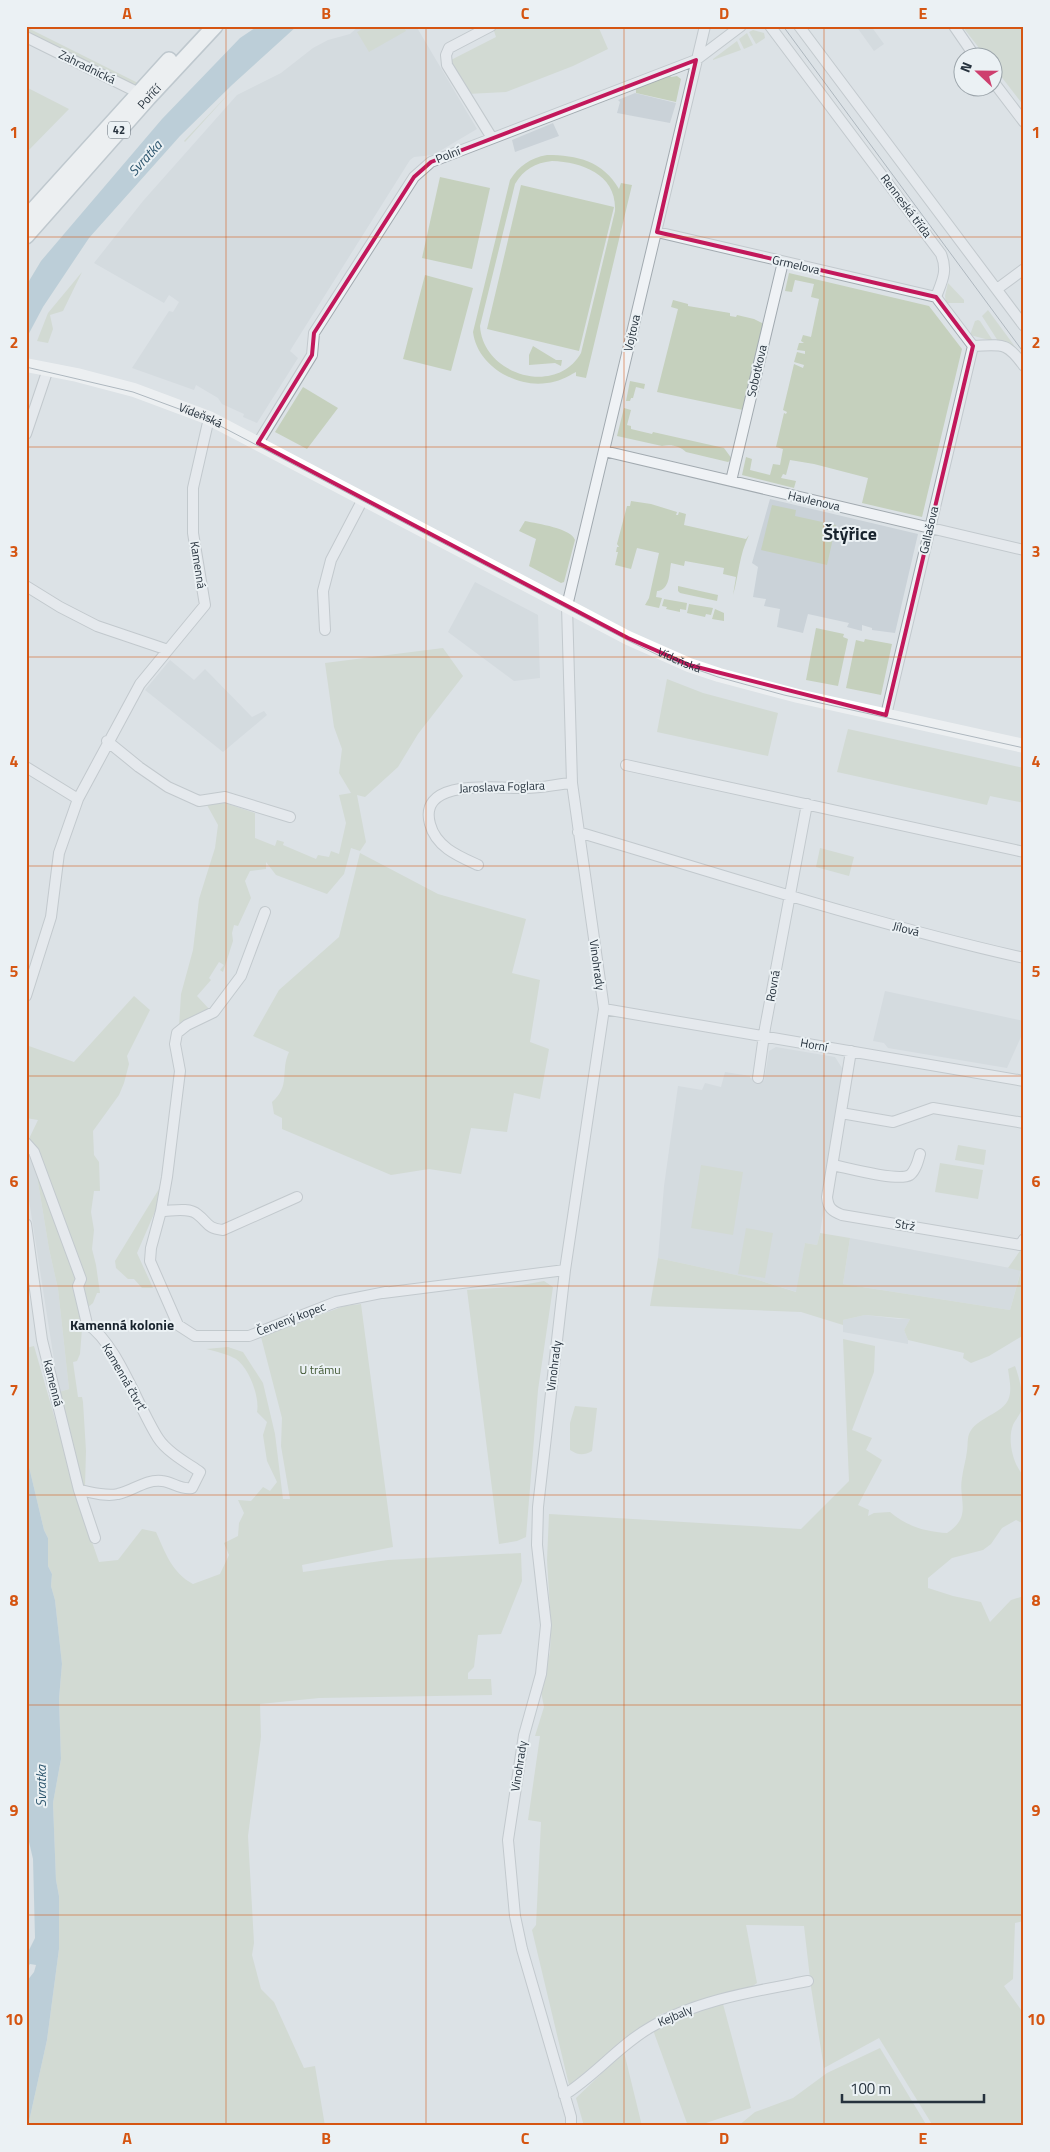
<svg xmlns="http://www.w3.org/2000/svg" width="1050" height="2152" viewBox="0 0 1050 2152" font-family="'Titillium Web',sans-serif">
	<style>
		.built { fill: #cad2d8 }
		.green { fill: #c5d0bd; fill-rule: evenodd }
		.water { fill: #96b7c7 }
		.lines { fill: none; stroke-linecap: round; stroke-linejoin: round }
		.minor-casing { stroke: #a2aab0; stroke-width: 12 }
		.primary-casing { stroke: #9ba9b2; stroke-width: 18 }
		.minor { stroke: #eff2f5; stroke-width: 10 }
		.secondary { stroke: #fff; stroke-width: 14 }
		.primary { stroke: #fff; stroke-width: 15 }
		.tram { stroke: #768490; stroke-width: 1 }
		.marked { fill: none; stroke: #c2185b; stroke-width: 4; stroke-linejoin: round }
		.grid { fill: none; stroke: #d55511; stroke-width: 1; stroke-opacity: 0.55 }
		.labels { text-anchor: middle; stroke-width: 4; stroke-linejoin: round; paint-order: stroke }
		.shield { fill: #ebf1f4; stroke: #616b74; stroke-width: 1 }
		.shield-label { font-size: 11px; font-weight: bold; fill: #26323d }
		.street-label { font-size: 12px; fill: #26323d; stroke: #ebf1f4 }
		.park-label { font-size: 12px; fill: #415833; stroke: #ebf1f4 }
		.water-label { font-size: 14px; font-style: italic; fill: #305870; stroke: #ebf1f4 }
		.neighbourhood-label { font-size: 14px; font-weight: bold; fill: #18232d; stroke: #ebf1f4 }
		.district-label { font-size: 18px; font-weight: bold; fill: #18232d; stroke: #ebf1f4 }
		.neatline { fill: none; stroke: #d55511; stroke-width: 2 }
		.grid-label { font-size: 16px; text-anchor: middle; font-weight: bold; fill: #d55511 }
	</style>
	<rect width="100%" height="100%" fill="#dce2e6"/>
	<path class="built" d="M359 26H416L477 129 433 155 414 157 410 160 293 346 290 351 298 358 257 423 243 417 244 414 222 404 218 398 196 385 194 390 132 368 169 311 173 312 179 302 169 295 164 303 94 263 143 201 237 95 281 73 313 48 328 40 350 34Z
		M856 26H871L884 44 874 51Z
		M635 93 676 103 670 123 617 113 620 102 618 100Z
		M553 123 559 136 515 152 512 140Z
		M770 499 918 534 895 633 872 630V628L862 625V631L847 627 849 623 808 614 803 633 777 627 780 609 764 606 766 599 753 597 758 567 752 563Z
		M475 582 538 615 540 678 514 681 448 632Z
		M170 660 194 680 205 669 252 717 264 711 267 715 223 752 145 690Z
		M885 991 1024 1021V1030L1007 1068 888 1048 884 1043 873 1041Z
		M776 1047 835 1057 842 1068 829 1161 822 1197 824 1208 820 1233 817 1245 805 1243 797 1292 755 1279 658 1258 664 1186 678 1086 702 1090 705 1083 721 1087 725 1072 750 1076V1078L764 1081 769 1051Z
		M26 1146 36 1170 49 1249 58 1289 69 1389 59 1392 26 1181Z
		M850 1238 1021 1270 1010 1310 843 1284Z
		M865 1315 899 1319H910L904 1330 908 1340V1344L843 1332V1320Z"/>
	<path class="green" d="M367 26H403L406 31 369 52 357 32Z
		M497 26H598L608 49 573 66 506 92 467 94 449 61 496 37 493 28Z
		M962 26H995L1024 29V106L993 66 992 58 986 57Z
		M26 27 138 83 135 86 26 31Z
		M753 30 764 33 765 38 756 44 749 32Z
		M747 33 753 45 744 49 739 39Z
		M737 41 741 50 713 60V59Z
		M670 75 671 77 677 76 681 79 676 102 636 93V88Z
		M26 87 69 109 26 153Z
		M234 88 185 142 184 141Z
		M547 155C577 155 603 161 619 189L621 183 632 185 586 378 576 376V372C567 377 558 382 547 383 515 388 477 365 473 332L510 180C519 166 530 158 547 155ZM552 161C583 162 617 175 615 211L581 353C556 397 483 375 480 326L515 184C524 169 535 163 552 161Z
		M440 177 490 188 472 269 422 258Z
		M521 185 614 207 579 351 487 329Z
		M82 272 63 311 50 315 53 329 48 343 37 341 48 313Z
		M789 273 929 306 962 349 922 517 862 503 868 478 814 464 790 460 786 475 783 474 781 478 796 481 794 488 742 475 746 457 752 459 750 470 770 475 773 464 780 465 783 449 776 447 784 413 786 414 787 412 783 410 794 364 803 368 804 365 794 362 797 352 805 354V351L797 350 799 343H804L801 341 803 335 811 337 819 299 811 297 814 284 795 280 792 292 785 291Z
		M425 275 473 288 451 371 403 359Z
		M948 283 964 300V303H946L945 296Z
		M673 300 688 304V306L730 313V316L736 317 737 315 754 319 764 324 743 410 657 392 678 309 671 307Z
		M988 310 1024 359 998 341 982 316Z
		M978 320 980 321 993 341 970 335 975 321Z
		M533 346 556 360H562L561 366 555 363 529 365V355Z
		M630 381 645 384 644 389 636 387 633 398H631L630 401H626Z
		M303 387 338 408 307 449 275 432Z
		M624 408 631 410 627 425 631 426V429L652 434 653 432 724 448 732 459 728 462 686 452C680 446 671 444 662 446L617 436Z
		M631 501 651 504 677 512 676 515H678L679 512 686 514 684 525 746 539 749 535 753 523 749 535C739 555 739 574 733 595L736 577 723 574 724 568 685 561 684 566 671 563C669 574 670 590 657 591L656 597 662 598 659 608 645 605 649 598 659 553 637 548 631 569 615 565 618 552H616L617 547H619L617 544 627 506H630Z
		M772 505 796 510 795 516 836 525 827 565 761 550Z
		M525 521C538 524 571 528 575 540L564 582 561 583 529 566 536 539 519 531Z
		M678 586 718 595 717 601 680 593 678 591Z
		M664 599 687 603 686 610 680 609V612L666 609 667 607 662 606Z
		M689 604 713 608 711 615 706 614 705 617 687 613Z
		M715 609 724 613V621L712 619Z
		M816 628 844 634 843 637 848 639 838 686 806 680Z
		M865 639 892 644 881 695 846 688 856 640 864 642Z
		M443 648 463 676 418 734 398 767 365 797 357 795 366 842 360 851 351 848 344 874 327 894 276 875 266 862V869L250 871 245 881 251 898 238 926 234 925 232 933 233 941 223 972 220 970 224 965 219 962 209 978 211 980 197 996 211 1011 179 1027 181 994 193 950 199 899 215 848 218 825 207 805 225 803 255 813V838L275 846 277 840 284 842 283 845 316 859 318 855 329 857 331 851 339 854 346 823 339 795 351 793 339 773 342 749 334 727 325 663Z
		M667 679 703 693 778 713 768 756 657 732Z
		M848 729 1024 768V803L990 796 987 805 837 772Z
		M820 848 854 857 849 876 816 867Z
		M360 853 438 894 526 919 512 973 540 980 530 1042 549 1049 540 1099 514 1093 507 1132 471 1128 461 1174 429 1169 391 1175 282 1129V1118L274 1114 272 1102C291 1086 280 1071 289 1052L253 1036 279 990 339 937Z
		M134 996 150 1010 127 1056 129 1064 124 1083 119 1095 93 1131 94 1155 99 1162 100 1191H94L91 1212 94 1230 92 1249 96 1265 100 1293H97L93 1303 80 1314 86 1327 82 1329 80 1354 77 1361 73 1362 78 1397H82L83 1402 86 1451 85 1486 82 1484 59 1392 69 1389 58 1289 49 1249 36 1170 26 1145 38 1120 26 1118V1045L74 1062Z
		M958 1145 986 1150 984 1165 955 1160Z
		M940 1163 983 1170 978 1199 935 1192Z
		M701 1165 743 1172 733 1235 691 1228Z
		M162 1184 157 1207 137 1253 153 1288H142L134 1279H128L116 1268 115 1261Z
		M746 1228 773 1233 765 1278 738 1274Z
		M820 1233 850 1238 843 1284 1010 1310 1021 1271 1008 1268 1024 1245V1335L989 1356 971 1363 963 1358 964 1353 908 1340 904 1330 910 1319 865 1315 843 1320V1325L801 1312 650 1306 658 1258 755 1279 796 1292 805 1243 817 1245Z
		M544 1281 553 1287 538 1390 526 1537 517 1541 499 1544 467 1290 511 1287Z
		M361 1304 393 1547 302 1565 303 1572 388 1560 521 1553 522 1581 501 1634 478 1635 474 1667 468 1673V1679H491L492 1695 319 1698 260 1704 261 1737 248 1836 254 1943 252 1955 261 1989 274 2002 304 2068 315 2066 325 2126H28L47 2040 59 1949V1896L56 1880 53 1803 61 1759 59 1699 62 1664 55 1600 51 1586 52 1574 48 1566V1538L44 1530 26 1454V1348L34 1346 83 1516 99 1562 118 1560 142 1529 156 1532C165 1552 172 1573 193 1584L220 1574 229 1555 224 1543 238 1536 239 1523 244 1513 238 1500 251 1501 263 1487 270 1491 277 1482 267 1461 263 1435 267 1422 257 1412C260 1397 249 1368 236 1359 227 1354 215 1351 206 1349L228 1347 243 1352 263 1383 275 1434 283 1499H290L281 1446 282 1418 261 1337 344 1306Z
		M843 1339 875 1346 874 1372 852 1430 872 1438 866 1450 882 1460 858 1505 869 1510 868 1516 874 1513 890 1512C906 1526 926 1532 947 1533 973 1516 958 1500 962 1478 963 1469 966 1460 967 1451 968 1445 967 1437 970 1432 979 1415 1008 1414 1010 1393 1011 1385 1009 1377 1008 1369L1015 1366C1019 1377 1024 1396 1022 1408 1021 1414 1015 1420 1013 1425 1007 1440 1013 1465 1024 1476V1524L1016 1520 1002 1528 991 1544 983 1550 952 1558 928 1578V1588L953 1596 981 1602 990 1622 1011 1600 1024 1596V1921L1015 1923 1013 1979 1004 1986 1024 2014V2126H933L879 2038 824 2068 811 1987 804 1926 746 1925 757 1983 753 1986 685 2005 659 2015 569 2085 532 1930 536 1925 541 1822 528 1820 540 1736H535L544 1707 541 1692 550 1652 551 1627 547 1560 549 1514 801 1529 849 1481Z
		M575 1406 597 1408 592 1451C583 1456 578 1455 570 1450V1423Z
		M723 2004 751 2108 697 2126H688L653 2030 703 2010Z
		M880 2048 927 2126H738L755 2112 793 2098 827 2073Z
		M624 2052 642 2126H584L576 2098Z"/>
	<path class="water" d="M258 26H297L232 85 180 136 89 238 43 307 26 339V286L41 261 162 119 240 38Z
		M26 1454 44 1530 48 1538V1566L52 1574 51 1586 55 1600 62 1664 59 1699 61 1759 53 1803 56 1880 59 1896V1949L47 2040 28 2126H26V1990L29 1988 27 1981 34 1972 36 1965 30 1964 26 1969V1956L35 1938 33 1859 26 1829Z"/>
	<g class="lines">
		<g class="minor-casing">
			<path id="minor" d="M491 26 449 48 446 55 447 65 492 138
				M770 26 941 254C948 271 942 281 936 297
				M799 26 1024 326
				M954 26 976 58
				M26 37 143 95
				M992 80 1024 122
				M657 232 936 297
				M997 289 1024 269
				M936 297 973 346
				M973 346C1002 345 1006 341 1024 366
				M26 434 48 369
				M258 443 312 355 314 333 414 177 431 162 696 60 741 26
				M604 451 1024 550
				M731 481 783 262
				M26 586 60 607 97 626 168 650
				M325 630 323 591 331 560 363 499
				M886 715 973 346
				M107 741 139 767 168 787 199 801 225 797 290 817
				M626 765 1024 852
				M26 767 78 799
				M578 832C726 876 873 924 1024 958
				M478 865C458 856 436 847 430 824 417 776 502 789 526 788 542 788 557 784 572 783
				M265 912 241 976 214 1012 187 1025 177 1033 175 1044 180 1071 167 1177 161 1211 151 1248 150 1261 178 1325 195 1336H249L336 1302 386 1292
				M26 996 51 917 59 853 78 799 140 684 205 605 193 533V488L209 418
				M604 1009 1024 1081
				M851 1051 827 1197C828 1208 832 1211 842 1215L1020 1245 1024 1239
				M758 1078 765 1028 807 804
				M841 1113 893 1122 933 1108 1024 1123
				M26 1143 34 1152 81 1279 78 1286 87 1324C117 1343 138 1407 158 1438 167 1452 187 1463 200 1472L192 1488C180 1490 173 1482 162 1481 145 1479 133 1491 118 1494 105 1497 91 1492 79 1490
				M833 1165C848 1168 898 1182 910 1175 916 1170 918 1161 920 1154
				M161 1211C172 1211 189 1207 197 1214 209 1223 206 1228 223 1230L297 1197
				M26 1224 42 1340 79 1490 95 1538
				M383 1293 565 1270
				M564 2095C595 2076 619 2045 651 2027 697 2000 756 1991 808 1981
				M571 2126V2117L522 1949 515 1916 508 1840 524 1735 541 1674 546 1625 537 1545 538 1507 565 1270 604 1009 572 783 567 606 705 26"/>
		</g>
		<g class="primary-casing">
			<g id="primary">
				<path d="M26 218 169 60"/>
				<path id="s2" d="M26 236 148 98 215 26"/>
			</g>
		</g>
		<use href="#minor" class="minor"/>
		<path class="secondary" id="s1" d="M26 365 77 375 134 390 209 418 628 638 689 665 719 675 798 696 1024 746"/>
		<use href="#primary" class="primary"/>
		<path class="tram" d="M783 26 1024 353
			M26 367 133 392 209 420 627 640 664 658 718 677 784 695 1024 748"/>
	</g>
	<path d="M0 0H1050V2152H0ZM696 60 657 232 936 297 973 346 886 715 689 665 628 638 258 443 312 355 314 333 414 177 431 162Z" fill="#dce2e6" fill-opacity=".55" fill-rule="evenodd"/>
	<path class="marked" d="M696 60 657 232 936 297 973 346 886 715 689 665 628 638 258 443 312 355 314 333 414 177 431 162Z"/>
	<path class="grid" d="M226 26V2126M426 26V2126M624 26V2126M824 26V2126M26 237H1024M26 447H1024M26 657H1024M26 866H1024M26 1076H1024M26 1286H1024M26 1495H1024M26 1705H1024M26 1915H1024"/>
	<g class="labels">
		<rect class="shield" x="108" y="121.5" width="22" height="17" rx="4"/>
		<g class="shield-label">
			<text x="119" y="134">42</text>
		</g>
		<g class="street-label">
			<text transform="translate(87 67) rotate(26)" y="4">Zahradnická</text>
			<text dy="4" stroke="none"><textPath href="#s2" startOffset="186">Poříčí</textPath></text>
			<text transform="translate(448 155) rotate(-22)" y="4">Polní</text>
			<text transform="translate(906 206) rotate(53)" y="4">Renneská třída</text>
			<text transform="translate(796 265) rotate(13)" y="4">Grmelova</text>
			<text transform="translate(632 333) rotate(-77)" y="4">Vojtova</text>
			<text transform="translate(757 371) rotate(-77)" y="4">Sobotkova</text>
			<text dy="4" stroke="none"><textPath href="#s1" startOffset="182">Vídeňská</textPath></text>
			<text transform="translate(814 501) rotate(13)" y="4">Havlenova</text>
			<text transform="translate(929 530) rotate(-77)" y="4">Gallašova</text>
			<text transform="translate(198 565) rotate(81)" y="4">Kamenná</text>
			<text dy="4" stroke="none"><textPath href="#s1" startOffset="720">Vídeňská</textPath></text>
			<text transform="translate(502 787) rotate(-2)" y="4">Jaroslava Foglara</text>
			<text transform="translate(906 929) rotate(15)" y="4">Jílová</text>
			<text transform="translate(597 965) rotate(82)" y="4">Vinohrady</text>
			<text transform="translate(773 986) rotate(-80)" y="4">Rovná</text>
			<text transform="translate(814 1045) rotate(10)" y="4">Horní</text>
			<text transform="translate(905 1225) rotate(10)" y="4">Strž</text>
			<text transform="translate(291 1319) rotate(-21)" y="4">Červený kopec</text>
			<text transform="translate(554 1366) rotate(-83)" y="4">Vinohrady</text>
			<text transform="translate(124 1377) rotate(60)" y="4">Kamenná čtvrť</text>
			<text transform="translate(53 1383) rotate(76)" y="4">Kamenná</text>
			<text transform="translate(519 1766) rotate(-81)" y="4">Vinohrady</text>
			<text transform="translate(675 2016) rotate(-23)" y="4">Kejbaly</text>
		</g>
		<g class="park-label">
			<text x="320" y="1374">U trámu</text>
		</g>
		<g class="water-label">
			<text transform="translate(145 158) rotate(-48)" y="5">Svratka</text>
			<text transform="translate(41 1786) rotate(-90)" y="5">Svratka</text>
		</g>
		<g class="neighbourhood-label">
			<text x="122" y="1330">Kamenná kolonie</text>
		</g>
		<g class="district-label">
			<text x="850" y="540">Štýřice</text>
		</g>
	</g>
	<rect width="1050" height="2152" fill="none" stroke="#ebf1f4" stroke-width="55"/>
	<g transform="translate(978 72) rotate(292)"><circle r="24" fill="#ebf1f4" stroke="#9ca5ab"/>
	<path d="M0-4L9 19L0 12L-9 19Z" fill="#ce3f6e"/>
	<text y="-8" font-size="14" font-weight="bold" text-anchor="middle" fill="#26323d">N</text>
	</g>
	<path d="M842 2094v8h142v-8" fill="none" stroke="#26323d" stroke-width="2.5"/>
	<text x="850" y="2094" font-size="15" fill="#26323d" stroke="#ebf1f4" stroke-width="4" paint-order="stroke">100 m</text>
	<rect x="28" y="28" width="994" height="2096" class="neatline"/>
	<g class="grid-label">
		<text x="127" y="19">A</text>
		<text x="326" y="19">B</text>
		<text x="525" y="19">C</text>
		<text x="724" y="19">D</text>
		<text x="923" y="19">E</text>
		<text x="14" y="138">1</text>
		<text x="1036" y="138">1</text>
		<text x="14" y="348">2</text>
		<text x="1036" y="348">2</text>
		<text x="14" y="557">3</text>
		<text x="1036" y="557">3</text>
		<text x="14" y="767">4</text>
		<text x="1036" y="767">4</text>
		<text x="14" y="977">5</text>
		<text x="1036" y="977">5</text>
		<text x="14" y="1187">6</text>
		<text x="1036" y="1187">6</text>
		<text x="14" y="1396">7</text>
		<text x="1036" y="1396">7</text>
		<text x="14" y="1606">8</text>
		<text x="1036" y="1606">8</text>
		<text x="14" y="1816">9</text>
		<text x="1036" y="1816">9</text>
		<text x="14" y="2025">10</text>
		<text x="1036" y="2025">10</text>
		<text x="127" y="2144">A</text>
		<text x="326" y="2144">B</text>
		<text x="525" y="2144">C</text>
		<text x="724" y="2144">D</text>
		<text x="923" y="2144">E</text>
	</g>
</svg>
